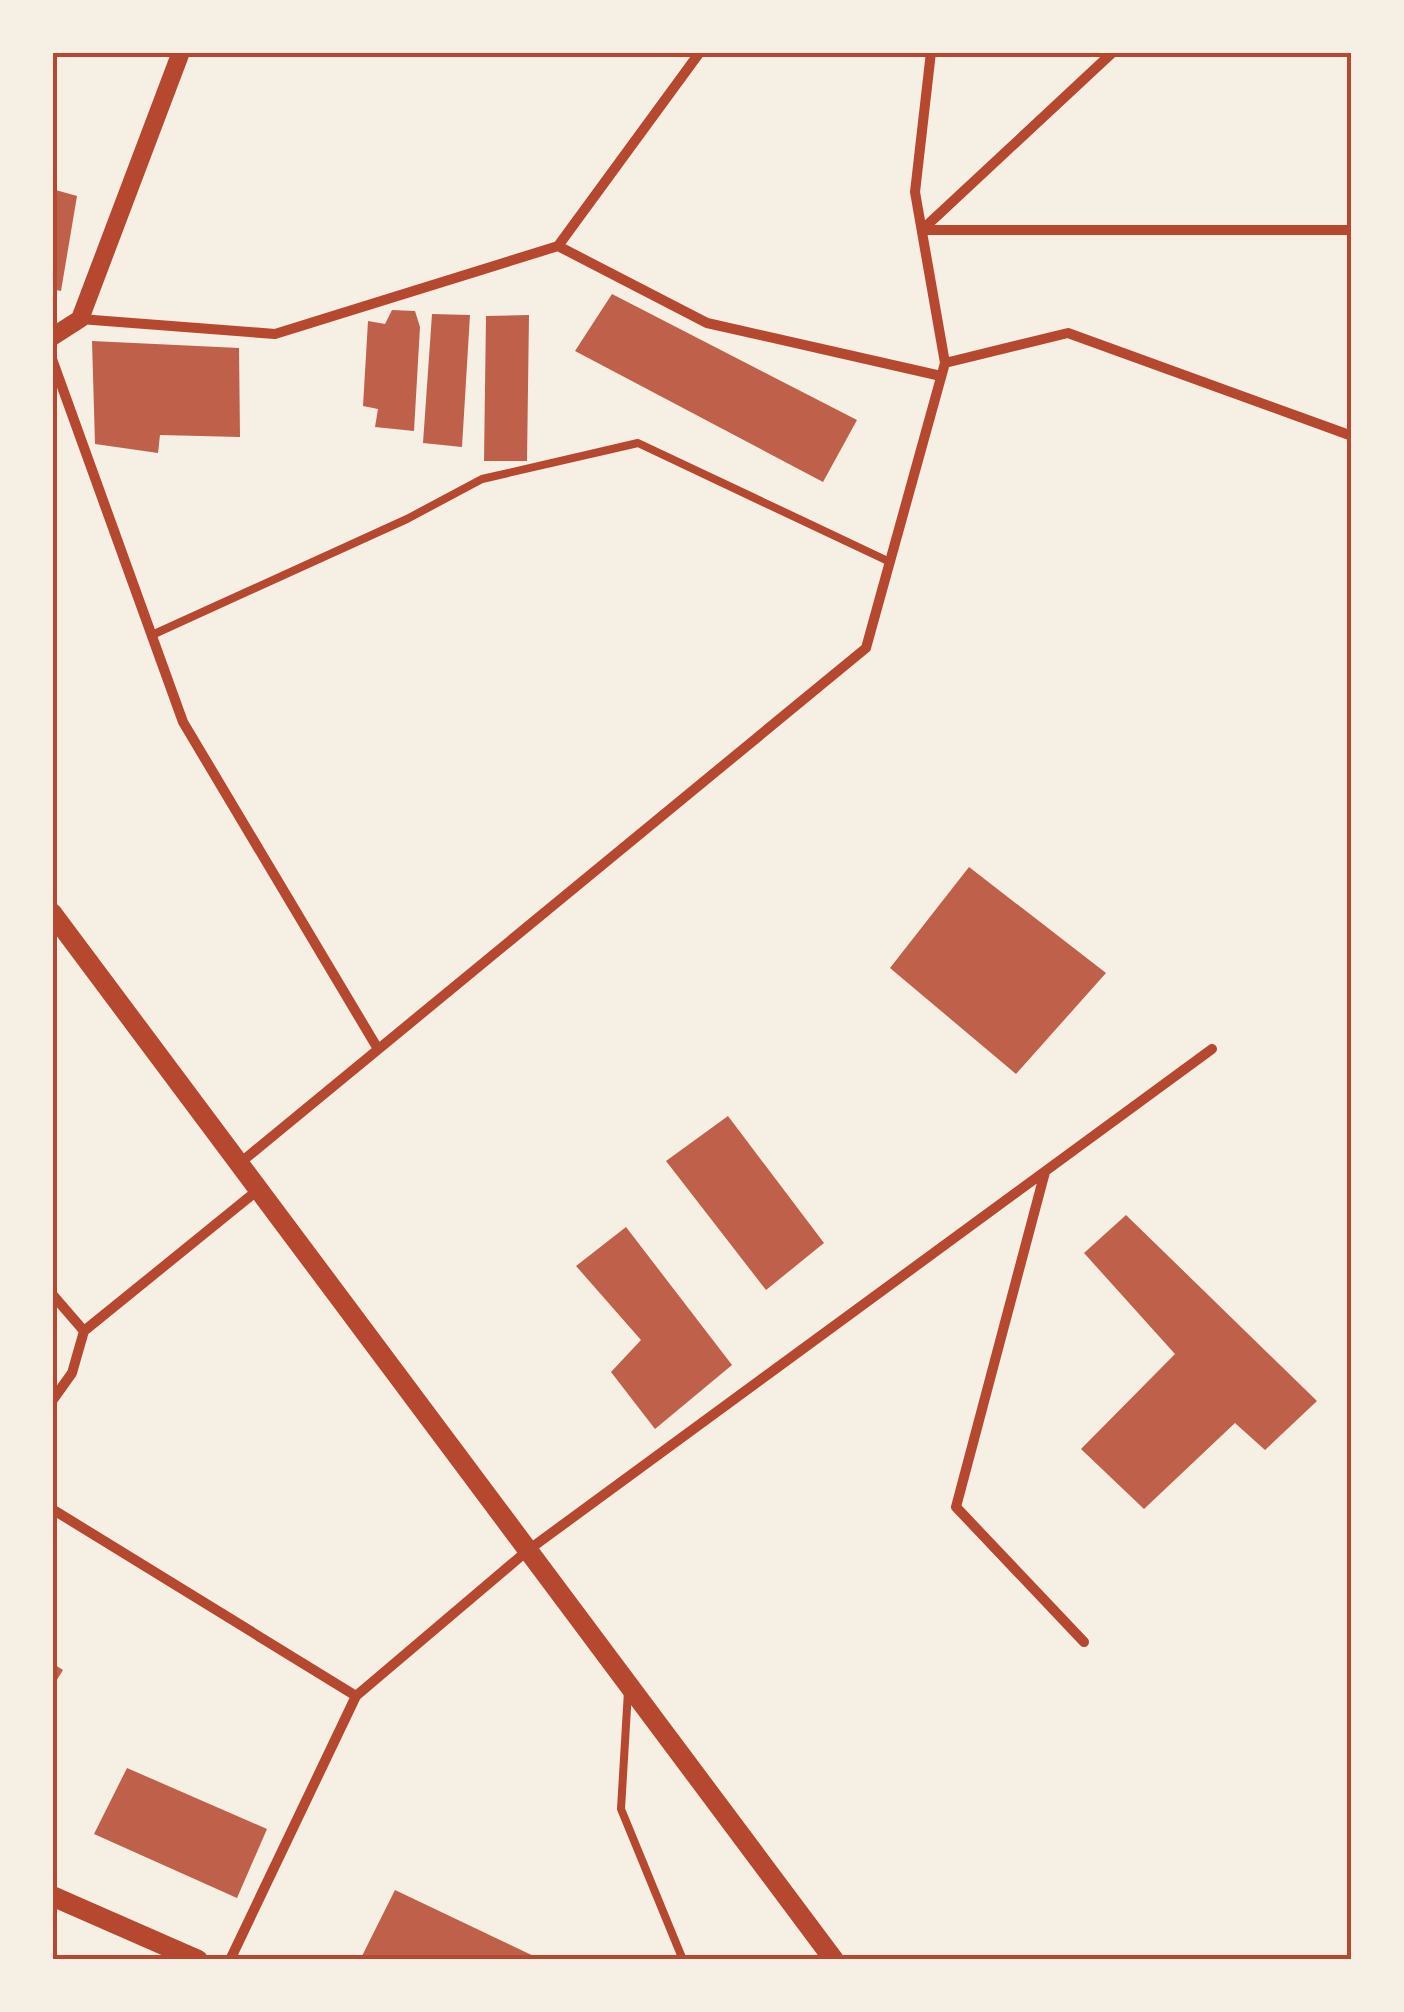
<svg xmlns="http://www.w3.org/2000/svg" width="1404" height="2012" viewBox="0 0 1404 2012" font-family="Barlow,sans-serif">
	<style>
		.building { fill: #bf614a }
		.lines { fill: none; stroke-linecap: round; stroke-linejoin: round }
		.service { stroke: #b5482f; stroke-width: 8 }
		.minor { stroke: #b5482f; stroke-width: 10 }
		.tertiary { stroke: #b5482f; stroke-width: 18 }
		.secondary { stroke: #b5482f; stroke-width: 20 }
		.neatline { fill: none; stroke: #b5482f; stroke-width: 4 }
	</style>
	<rect width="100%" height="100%" fill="#f6efe4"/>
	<path class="building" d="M52 189 77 196 61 291 52 289Z
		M612 294 857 420 823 482 575 351Z
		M392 310 415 311 420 327 414 431 375 427 378 409 363 406 368 321 385 324Z
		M432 314 470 315 462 447 423 443Z
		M529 315 527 461H484L486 316Z
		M92 341 239 348 240 437 160 435 158 453 95 444Z
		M969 867 1106 973 1016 1074 890 968Z
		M728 1116 824 1243 766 1290 666 1161Z
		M1126 1215 1317 1401 1265 1450 1235 1423 1144 1509 1081 1449 1175 1354 1084 1253Z
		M626 1227 732 1365 655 1429 611 1372 641 1340 576 1266Z
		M52 1663 63 1670 52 1688Z
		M127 1768 267 1829 237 1898 94 1834Z
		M395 1890 542 1960H360Z"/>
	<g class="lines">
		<path class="service" d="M152 635 407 519 482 479 638 443 890 562
			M628 1691 621 1809 683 1960"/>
		<path class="minor" d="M931 52 915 192 945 363
			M923 229 1113 52
			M922 230H1352
			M558 246 707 323 941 376
			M80 319 275 334 558 246 700 52
			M52 359 183 722 378 1049
			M240 1163 866 648 945 363 1068 333 1352 436
			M1045 1172 956 1507 1084 1642
			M52 1294 84 1331 72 1373 52 1401
			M84 1331 258 1190
			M52 1509 356 1696 527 1551 1212 1049
			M230 1960 356 1696"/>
		<path class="tertiary" d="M52 337 80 319 181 52"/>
		<path class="secondary" d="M52 913 834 1960
			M52 1896 198 1960"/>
	</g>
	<rect width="1404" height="2012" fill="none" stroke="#f6efe4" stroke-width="110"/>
	<rect x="55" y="55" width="1294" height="1902" class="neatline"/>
</svg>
